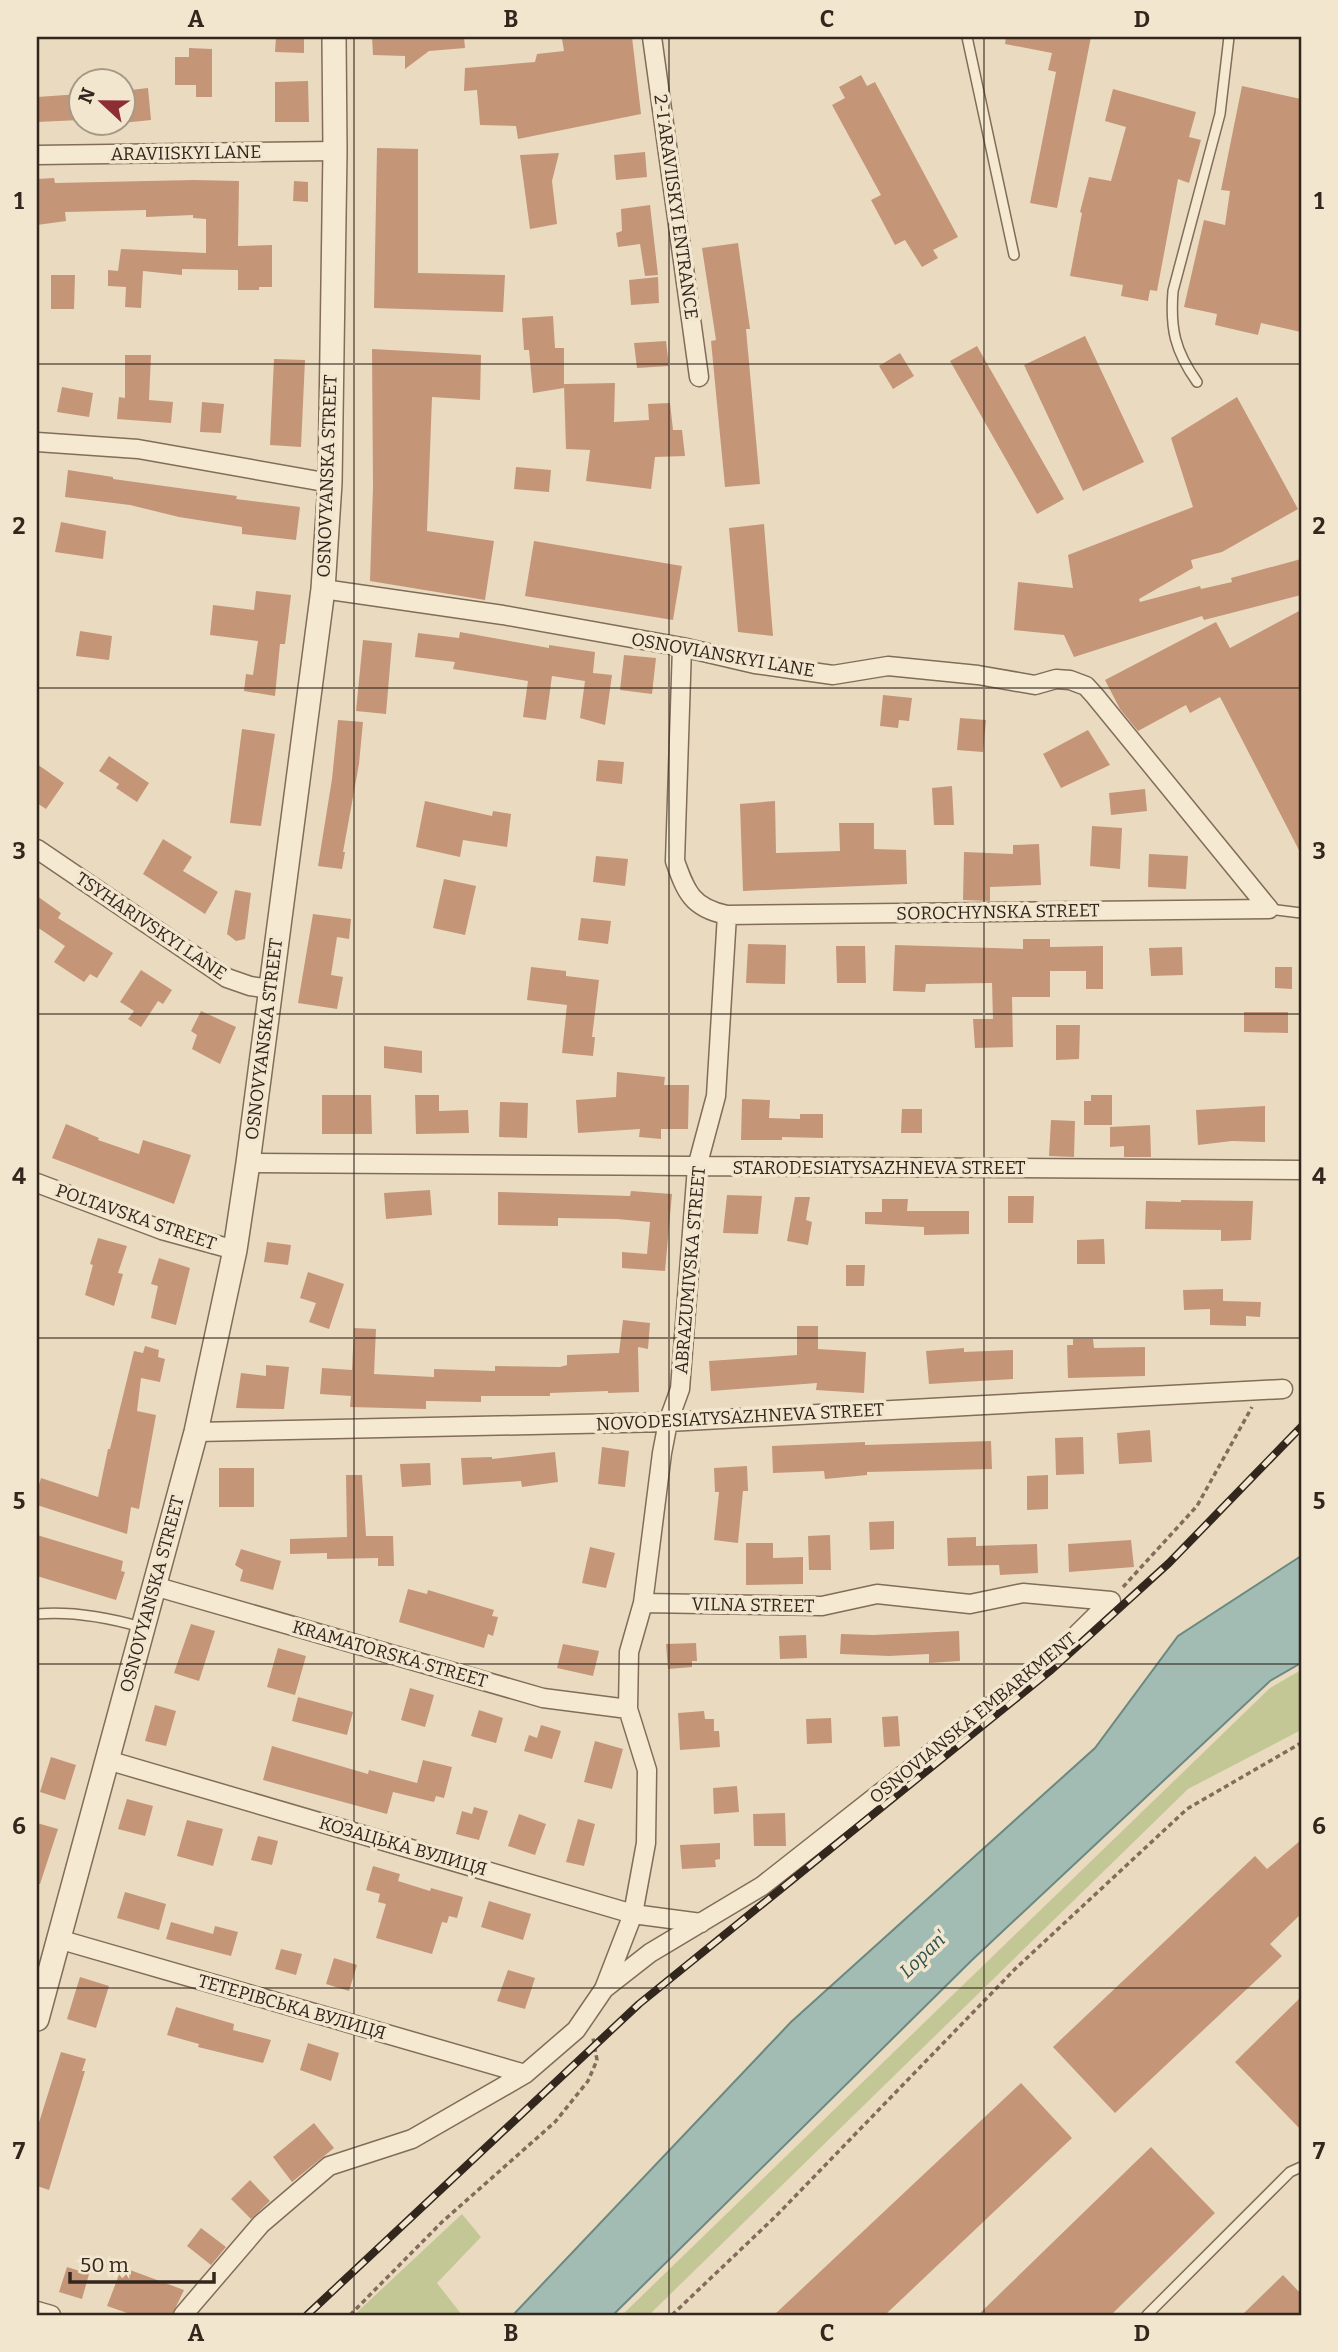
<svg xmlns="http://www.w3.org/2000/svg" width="1338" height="2352" viewBox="0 0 1338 2352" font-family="Bitter,serif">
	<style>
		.green { fill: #c3c795 }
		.water { fill: #a2bcb3; stroke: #6b8980; stroke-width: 2 }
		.building { fill: #c59578 }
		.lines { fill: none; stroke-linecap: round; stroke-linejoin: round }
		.service-casing { stroke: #816d59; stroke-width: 12 }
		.minor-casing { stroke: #816d59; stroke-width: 21 }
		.tertiary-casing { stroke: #816d59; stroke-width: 26 }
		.path { stroke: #816d59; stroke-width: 3.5; stroke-dasharray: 5 3.5; stroke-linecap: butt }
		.service { stroke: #f5e9d2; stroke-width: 9 }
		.minor { stroke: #f5e9d2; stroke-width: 18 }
		.tertiary { stroke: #f5e9d2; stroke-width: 23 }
		.rail-casing { stroke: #32261d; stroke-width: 8 }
		.rail { stroke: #f2e6cf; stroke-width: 5; stroke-dasharray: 16; stroke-linecap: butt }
		.grid { fill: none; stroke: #32261d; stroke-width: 2; stroke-opacity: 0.55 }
		.labels { text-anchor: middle; stroke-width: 7; stroke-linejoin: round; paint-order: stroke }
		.street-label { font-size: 18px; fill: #32261d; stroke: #f2e6cf }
		.water-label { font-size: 19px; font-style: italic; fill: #2d514d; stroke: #f2e6cf }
		.neatline { fill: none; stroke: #32261d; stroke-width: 2.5 }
		.grid-label { font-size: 23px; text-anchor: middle; font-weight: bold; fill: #32261d }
	</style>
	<rect width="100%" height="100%" fill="#eadbc0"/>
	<path class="green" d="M1301 1670V1730L1188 1789 649 2315H622L1270 1688Z
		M462 2214 481 2237 437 2283 462 2315H354Z"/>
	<path class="water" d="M1301 1556V1663L1270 1681 971 1961 613 2315H513L791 2022 1095 1748 1178 1636Z"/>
	<path class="building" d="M276 37H304V53L275 52Z
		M372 37H464L465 48 429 51 405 69V56L373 55Z
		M590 37H632L641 114 518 139 516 126 480 125 477 90 464 91 465 68 535 62 537 54 564 51 562 39Z
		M1006 37H1091L1057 208 1030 203 1056 72 1048 70 1052 53 1005 44Z
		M189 48 212 49V97H196V85H175V57H189Z
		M861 75 867 86 875 82 958 237 933 250 938 258 922 267 905 240 895 245 871 200 881 195 832 105 845 98 839 87Z
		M308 81 309 122H275V82Z
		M1242 86 1301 99V332L1261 323 1258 335 1215 325 1217 314 1184 307 1204 220 1225 225 1230 191 1221 190Z
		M148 88 151 120 122 123V91Z
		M1113 89 1196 112 1189 137 1201 140 1189 183 1178 179 1157 291 1150 290 1148 301 1121 296 1123 285 1070 276 1082 213 1080 212 1089 177 1111 181 1126 127 1105 121Z
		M80 94V120L37 122V97Z
		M377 148 418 149V273L505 275 503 312 374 308Z
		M645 152 647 177 616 180 614 155Z
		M559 153 552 181 557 224 530 229 520 155Z
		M54 178 55 183 194 180 239 181 238 246 272 245V287H259V290H238V270L182 269V275L143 271 141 308 125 307 126 287 108 286V270L118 271 121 249 206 253V219L193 218V215L146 217V210L65 212 66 221 37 225V179Z
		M294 181 308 182V202L293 201Z
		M650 205 658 275 645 276 640 244 618 247 616 233 622 231 621 209Z
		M738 243 750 329H746L760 484 725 487 711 341 716 340 702 248Z
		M51 275H75L74 309H51Z
		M658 277 659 303 631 305 629 280Z
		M553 316 555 348H564V388L533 393 529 350H524L522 318Z
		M1085 336 1144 462 1083 491 1024 365Z
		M666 341 669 366 637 368 634 343Z
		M977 346 1064 499 1037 514 950 361Z
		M372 349 481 355 480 400 432 397 427 531 494 541 485 600 370 581 373 487Z
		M900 353 914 376 893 389 879 366Z
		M125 355H151L149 400 173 402 171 423 117 419 119 397 125 398Z
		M274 359 305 360 301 447 270 445Z
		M615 383 614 422 649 420 648 404 670 403 673 430H682L685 456 655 457 651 489 586 481 590 450 566 449 564 384Z
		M62 387 93 393 89 417 57 412Z
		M1237 397 1298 509 1222 552 1191 560 1193 568 1139 599 1140 602 1200 586 1201 589 1232 582 1231 578 1301 559V595L1204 620 1202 616 1074 657 1064 635 1014 630 1018 582 1073 588 1068 555 1193 507 1171 438Z
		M202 402 224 404 221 433 200 432Z
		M516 467 551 470 549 492 514 489Z
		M68 470 113 477V479L237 496 236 499 300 507 296 540 242 534V527L179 517 130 505 65 497Z
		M61 522 106 531 103 559 55 552Z
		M764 524 773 636 738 632 729 528Z
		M534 541 682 566 673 620 525 596Z
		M256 591 291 595 285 644H280L275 696 244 691 246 674 253 675 258 641 210 635 213 605 254 610Z
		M1301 610V854L1220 697 1190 713 1186 705 1138 731 1120 709 1105 680 1216 622 1230 648Z
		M80 631 112 636 109 660 76 656Z
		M460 632 549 648V645L595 652 593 673 612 675 605 725 580 718 585 681 552 676 546 720 523 717 528 681 453 669 455 662 415 657 418 633 459 638Z
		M363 640 392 643 386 714 356 711Z
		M624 655 656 658 652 694 620 690Z
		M883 695 912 698 909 721 899 720 898 728 880 726Z
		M960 718 986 720 983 752 957 750Z
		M338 720 363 722 359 764 343 852H345L342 869 318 866 332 779Z
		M242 729 275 734 261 826 230 823Z
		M1088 730 1110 765 1061 788 1043 754Z
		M109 756 149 783 137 802 116 788 119 784 99 771Z
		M598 760 624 762 622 784 596 781Z
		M37 764 64 783 46 809 37 803Z
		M952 786 954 825H934L932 788Z
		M1145 789 1147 811 1111 815 1109 793Z
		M425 801 492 816 493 811 511 814 507 847 463 840 460 857 416 847Z
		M775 801 776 853 840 851 839 823H874V849L906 850 907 884 743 891 740 804Z
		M1092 826 1122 828 1120 869 1090 866Z
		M163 839 192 857 183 871 218 892 205 914 143 874Z
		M1039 844 1041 885 990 887V901L963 900 964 852 1013 854V845Z
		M1149 854 1188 856 1186 889 1148 887Z
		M596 856 628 859 625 886 593 882Z
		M444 879 476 886 465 935 433 928Z
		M235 890 251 893 245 939 236 941 227 934Z
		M37 896 61 913 58 918 113 953 97 978 90 974 84 982 54 962 65 946 37 927Z
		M313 914 351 919 349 939 337 937 331 975 343 977 337 1009 298 1003Z
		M581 918 611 921 608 944 578 940Z
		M1023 939H1050V947L1103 946V989H1086V971H1050V997H1012L1013 1047 975 1048 973 1019H993L992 983 926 984 925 992 893 991 895 945 1023 949Z
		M748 944 786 945 785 984 746 983Z
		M836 946H865L866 983H837Z
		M1182 947 1183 975 1151 976 1149 948Z
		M531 967 566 971V976L599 980 592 1037H595L593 1056 562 1053 567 1005 527 1000Z
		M1275 967H1292V989L1275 988Z
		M141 970 172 990 163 1004 158 1001 141 1027 128 1019 134 1011 120 1002Z
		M201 1011 236 1027 220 1064 192 1049 197 1035 191 1031Z
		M1244 1012H1288V1033L1244 1032Z
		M1056 1025H1080L1079 1059 1056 1060Z
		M384 1046 422 1051V1073L384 1068Z
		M617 1072 665 1077 664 1085H689L688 1129H661V1139L639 1137 640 1129 578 1133 576 1100 616 1097Z
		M322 1095H371L372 1134H322Z
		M415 1095H439V1111L468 1110 469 1133 416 1134Z
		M1091 1095H1112V1125H1084V1101H1091Z
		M742 1099 770 1100 769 1118 800 1119V1114H823V1138L782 1137V1140H741Z
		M500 1102 528 1103 527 1138 499 1137Z
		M1265 1106V1142L1232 1141 1198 1145 1196 1110Z
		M902 1109H922V1133H901Z
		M1051 1120 1075 1121 1074 1157 1049 1156Z
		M66 1124 99 1138 98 1140 139 1154 143 1140 191 1155 174 1204 52 1158Z
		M1150 1125 1151 1157H1124V1146L1110 1147V1127Z
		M430 1190 432 1215 386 1219 384 1193Z
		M631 1191 672 1194 665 1271 622 1268V1252L647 1254 650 1222 617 1219 558 1218V1226L498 1225V1192L630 1196Z
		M727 1195 762 1196 758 1234 723 1233Z
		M1008 1196H1034L1033 1223H1008Z
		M795 1197H810L806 1220 812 1222 808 1245 787 1241Z
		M882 1199H908L907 1211H969V1234L924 1235V1227L865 1224V1212H882Z
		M1181 1200 1253 1201 1251 1240 1221 1241V1230L1145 1229 1146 1201 1181 1202Z
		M98 1238 127 1246 118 1273 123 1274 114 1306 85 1295 93 1265 90 1264Z
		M1104 1239 1105 1264H1077V1240Z
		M267 1242 291 1245 288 1265 264 1262Z
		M159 1258 190 1268 176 1325 151 1318 158 1286 151 1284Z
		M846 1265H865L864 1286H846Z
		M308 1272 344 1284 329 1329 309 1322 316 1303 300 1298Z
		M1223 1289V1301L1261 1302 1260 1317 1246 1316V1326L1210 1325V1309L1184 1310 1183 1290Z
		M623 1320 650 1323 648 1349 638 1347 639 1392 608 1393V1391L550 1393V1396H481V1402L426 1401V1409L350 1407 351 1396 320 1394 322 1368 352 1370 354 1328 376 1329 374 1374 434 1377V1369L495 1371V1366L560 1367 567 1365V1355L619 1353Z
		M797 1326H818V1349L866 1352 864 1393 816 1390 817 1383 711 1391 709 1361 797 1355Z
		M1073 1339H1093L1094 1348 1145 1347V1376L1068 1378 1067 1345H1073Z
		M145 1346 159 1350 158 1357 165 1359 160 1382 141 1378 137 1411 156 1415 139 1509 131 1507 127 1534 37 1505V1491L41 1478 98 1497 108 1449H110L134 1351 143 1353Z
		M964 1348V1352L1013 1350V1379L929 1384 926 1351Z
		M266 1365 289 1367 284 1409 236 1408 241 1373 266 1376Z
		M1150 1430 1152 1462 1119 1464 1117 1433Z
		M1083 1437 1084 1474 1056 1475 1055 1438Z
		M991 1441 992 1469 867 1472V1475L825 1479 824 1471 773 1473 772 1446 865 1442V1445Z
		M602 1447 629 1451 625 1487 598 1484Z
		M555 1452 558 1482 522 1487 521 1481 463 1485 461 1458 492 1457V1459Z
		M430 1463 431 1485 402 1487 400 1464Z
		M747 1466 748 1491H743L738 1543 714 1540 719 1492H715L714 1468Z
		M219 1468H254V1507H219Z
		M346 1475H362L366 1536H393L394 1566H378V1558L327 1559V1553L290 1554V1539L347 1537Z
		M1048 1475V1509L1027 1510V1476Z
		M894 1521V1549L870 1550 869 1522Z
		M37 1535 123 1561 121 1571 125 1572 116 1600 37 1576Z
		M830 1535 831 1570H809L808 1536Z
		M976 1537V1546L1037 1544 1038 1573 1000 1575 999 1565 948 1566 947 1538Z
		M1131 1540 1134 1567 1069 1572 1068 1544Z
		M746 1543H773V1558L803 1557V1584L746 1585Z
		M590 1547 615 1553 606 1588 582 1583Z
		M241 1549 281 1561 273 1590 240 1581 243 1570 235 1565Z
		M408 1589 427 1594 428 1590 494 1610 492 1616 498 1617 493 1636 488 1634 484 1648 399 1622Z
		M191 1624 215 1631 199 1681 174 1673Z
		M959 1631 960 1661 929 1663V1654L889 1656 840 1654 841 1634 873 1635Z
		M806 1635 807 1658 780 1659 779 1636Z
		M696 1643 697 1661H692V1667L668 1669 666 1644Z
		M563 1644 599 1651 593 1676 557 1668Z
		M278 1648 306 1656 295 1695 267 1687Z
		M410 1688 434 1695 425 1727 401 1720Z
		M298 1697 353 1712 347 1735 292 1721Z
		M155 1705 176 1711 166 1746 145 1741Z
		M479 1710 503 1718 496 1743 471 1736Z
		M704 1711 705 1719H714V1731H719L720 1747 680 1750 678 1713Z
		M898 1716 900 1746 884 1747 882 1717Z
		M831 1718 832 1743 807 1744 806 1719Z
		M541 1725 561 1731 552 1759 524 1751 529 1735 537 1738Z
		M595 1741 623 1749 612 1789 584 1782Z
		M272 1746 368 1774 369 1770 417 1783 423 1760 452 1767 444 1798 436 1796 434 1802 393 1792 387 1814 263 1780Z
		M51 1757 76 1765 65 1800 40 1792Z
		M737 1786 739 1812 714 1814 713 1788Z
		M127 1799 153 1806 145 1836 118 1829Z
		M474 1807 488 1811 479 1840 456 1834 462 1811 472 1814Z
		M785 1813 786 1846H754L753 1814Z
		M519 1814 546 1824 535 1855 508 1846Z
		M578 1819 595 1824 584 1866 566 1862Z
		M187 1820 223 1829 213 1866 177 1856Z
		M37 1823 58 1829 40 1884H37Z
		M258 1836 278 1841 272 1865 251 1860Z
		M1301 1840V1914L1270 1944 1282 1956 1115 2113 1053 2047 1255 1856 1267 1869Z
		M720 1843V1859L715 1860 716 1867 682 1869 680 1845Z
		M373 1866 400 1874 398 1881 430 1891 431 1888 463 1897 457 1918 449 1916 447 1923 442 1922 432 1954 376 1938 386 1904 378 1902 380 1894 366 1890Z
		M125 1892 166 1904 159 1930 117 1918Z
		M489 1901 531 1914 523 1940 481 1927Z
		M171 1922 213 1934 215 1926 238 1932 231 1956 166 1939Z
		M281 1949 302 1954 296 1975 275 1969Z
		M334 1958 357 1965 349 1991 326 1984Z
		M508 1970 535 1978 525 2009 497 2001Z
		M80 1977 109 1986 96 2028 67 2019Z
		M1301 1997V2130L1235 2062Z
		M176 2007 234 2024 233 2030 271 2040 263 2063 198 2047 199 2044 167 2035Z
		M308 2043 339 2053 331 2081 300 2070Z
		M61 2052 86 2059 82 2071H85L49 2190 37 2186V2129Z
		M1021 2083 1072 2138 885 2315H774Z
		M314 2123 334 2148 292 2182 273 2157Z
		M1151 2147 1215 2213 1111 2315H978Z
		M250 2180 270 2201 251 2219 231 2199Z
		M201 2228 226 2247 211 2265 187 2246Z
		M67 2267 89 2274 82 2299 59 2292Z
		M122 2267 184 2290 172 2315H133L107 2306Z
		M1283 2275 1301 2294V2315H1242Z"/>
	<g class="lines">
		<g class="service-casing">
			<path id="service" d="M967 37 1014 255
				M1197 382C1175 351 1170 329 1173 291L1220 114 1229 37
				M1269 909 1301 913
				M37 1614C73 1611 106 1617 141 1627
				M1147 2315 1290 2172 1301 2167"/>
		</g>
		<g class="minor-casing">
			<path id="minor" d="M652 37 699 377
				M37 155 335 151
				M37 442 138 449 330 483
				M323 589 503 615 682 647 755 664 833 675 888 666 978 675 1035 685 1056 679 1070 680 1086 686 1095 696 1269 909
				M37 849 227 978 250 986 270 989
				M727 915 1269 909
				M248 1163 1301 1170
				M37 1183 162 1230 235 1250
				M196 1432 668 1422 1283 1389
				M154 1586 543 1698 628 1709
				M643 1603 822 1606 877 1594 970 1604 1023 1593 1111 1601
				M107 1760 633 1914 701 1923
				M58 1939 525 2074
				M604 1989 650 1953 762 1886 1057 1654 1111 1601
				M37 2311 51 2315
				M183 2315 261 2224 329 2166 412 2139 525 2074 576 2030 604 1989 633 1914 646 1843 647 1770 628 1709 629 1652 643 1603 662 1453 668 1422 680 1389 697 1167 716 1096 727 915C692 908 686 892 675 861L682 647"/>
		</g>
		<g class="tertiary-casing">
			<path id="tertiary" d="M37 2019 196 1432 235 1250 248 1163 323 589 330 483 335 151 334 37"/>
		</g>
		<path class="path" d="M1123 1587 1197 1506 1252 1407
			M350 2315 442 2222 555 2122 588 2081 597 2060 593 2038
			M672 2315 776 2216 1015 1969 1187 1809 1301 1743"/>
		<use href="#service" class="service"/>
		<use href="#minor" class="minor"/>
		<use href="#tertiary" class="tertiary"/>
		<g class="rail-casing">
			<path id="rail" d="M307 2315 639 2004 1050 1671 1169 1563 1301 1427"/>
		</g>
		<use href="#rail" class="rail"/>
	</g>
	<path class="grid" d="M354 37V2315M669 37V2315M984 37V2315M37 364H1301M37 688H1301M37 1014H1301M37 1338H1301M37 1664H1301M37 1988H1301"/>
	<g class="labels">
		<g class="street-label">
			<text transform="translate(186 153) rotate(-1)" y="6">ARAVIISKYI LANE</text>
			<text transform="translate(676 207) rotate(82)" y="6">2-I ARAVIISKYI ENTRANCE</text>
			<text transform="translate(327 476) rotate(-88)" y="6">OSNOVYANSKA STREET</text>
			<text transform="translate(723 655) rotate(10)" y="6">OSNOVIANSKYI LANE</text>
			<text transform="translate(998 912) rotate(-1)" y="6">SOROCHYNSKA STREET</text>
			<text transform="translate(151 926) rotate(34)" y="6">TSYHARIVSKYI LANE</text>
			<text transform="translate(264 1039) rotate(-83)" y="6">OSNOVYANSKA STREET</text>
			<text x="879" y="1174">STARODESIATYSAZHNEVA STREET</text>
			<text transform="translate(136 1217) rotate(19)" y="6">POLTAVSKA STREET</text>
			<text transform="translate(690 1270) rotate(-85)" y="6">ABRAZUMIVSKA STREET</text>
			<text transform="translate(740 1417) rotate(-3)" y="6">NOVODESIATYSAZHNEVA STREET</text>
			<text transform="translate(152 1594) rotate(-75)" y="6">OSNOVYANSKA STREET</text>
			<text transform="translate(753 1605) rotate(1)" y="6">VILNA STREET</text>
			<text transform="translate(390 1654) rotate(16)" y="6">KRAMATORSKA STREET</text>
			<text transform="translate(973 1718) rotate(-39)" y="6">OSNOVIANSKA EMBARKMENT</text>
			<text transform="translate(403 1846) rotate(16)" y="6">КОЗАЦЬКА ВУЛИЦЯ</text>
			<text transform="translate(292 2007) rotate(16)" y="6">ТЕТЕРІВСЬКА ВУЛИЦЯ</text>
		</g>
		<g class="water-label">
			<text transform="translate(923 1954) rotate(-44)" y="7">Lopan'</text>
		</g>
	</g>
	<rect width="1338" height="2352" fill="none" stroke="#f2e6cf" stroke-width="77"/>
	<g transform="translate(102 102) rotate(292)"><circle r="33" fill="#f2e6cf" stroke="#a59988" stroke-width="2"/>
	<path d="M0-5L12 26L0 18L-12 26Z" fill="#8c2e33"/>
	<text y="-10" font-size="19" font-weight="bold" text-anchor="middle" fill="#32261d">N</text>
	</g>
	<path d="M70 2272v10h144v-10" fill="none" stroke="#32261d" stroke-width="3.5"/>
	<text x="80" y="2272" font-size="21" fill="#32261d" stroke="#f2e6cf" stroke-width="5" paint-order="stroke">50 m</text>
	<rect x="38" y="38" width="1262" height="2276" class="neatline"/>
	<g class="grid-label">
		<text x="196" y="27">A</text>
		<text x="511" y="27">B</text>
		<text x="827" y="27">C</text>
		<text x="1142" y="27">D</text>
		<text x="19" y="209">1</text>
		<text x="1319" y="209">1</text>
		<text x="19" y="534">2</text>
		<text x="1319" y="534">2</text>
		<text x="19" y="859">3</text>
		<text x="1319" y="859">3</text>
		<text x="19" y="1184">4</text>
		<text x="1319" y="1184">4</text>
		<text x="19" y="1509">5</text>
		<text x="1319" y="1509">5</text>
		<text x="19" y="1834">6</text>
		<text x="1319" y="1834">6</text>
		<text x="19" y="2159">7</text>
		<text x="1319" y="2159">7</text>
		<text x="196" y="2341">A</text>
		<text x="511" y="2341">B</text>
		<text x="827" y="2341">C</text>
		<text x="1142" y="2341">D</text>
	</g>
</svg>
